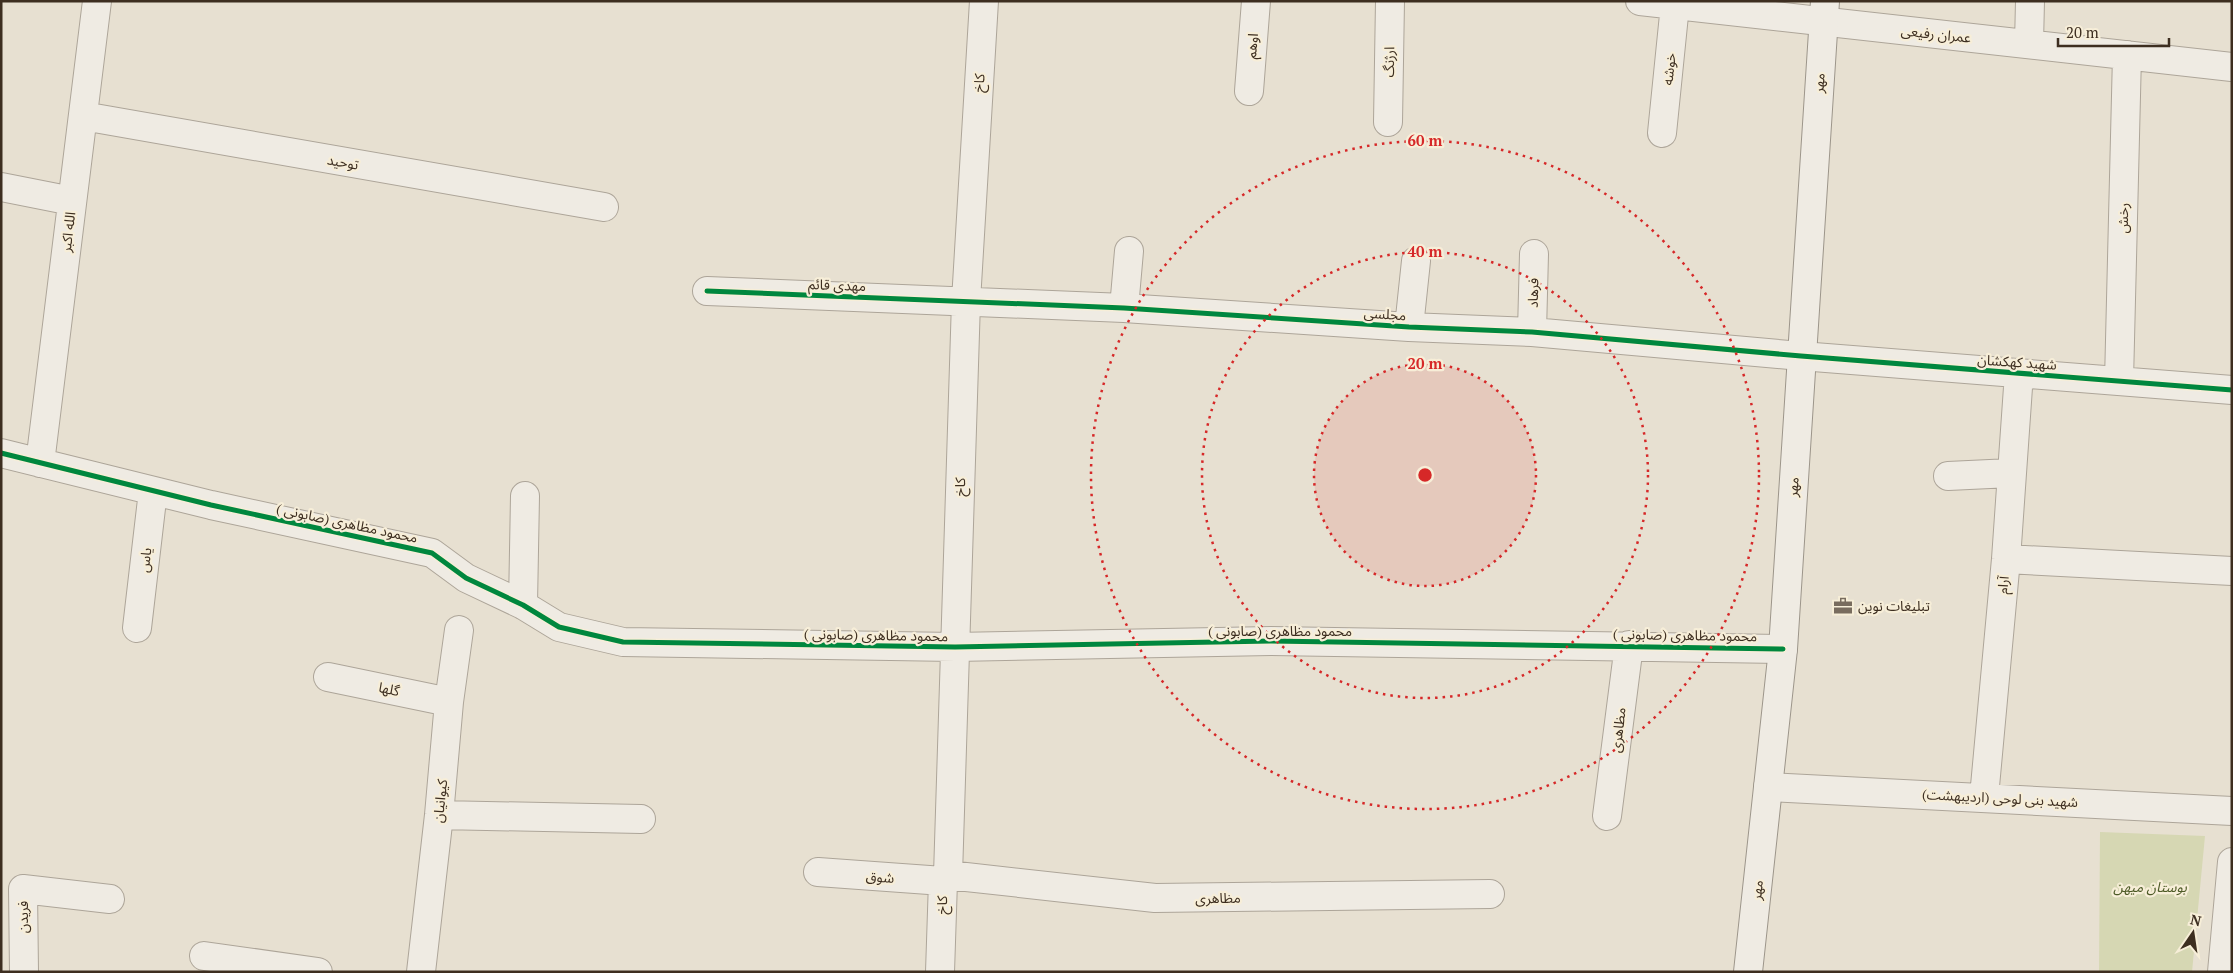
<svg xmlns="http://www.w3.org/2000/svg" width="2233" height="973" viewBox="0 0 2233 973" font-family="'PT Serif','Noto Sans Arabic',serif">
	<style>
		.green { fill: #d6d7b3 }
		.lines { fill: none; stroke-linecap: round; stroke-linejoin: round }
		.street-casing { stroke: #ada599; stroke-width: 30 }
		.secondary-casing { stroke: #9c958a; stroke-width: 30 }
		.street { stroke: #efebe3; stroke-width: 28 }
		.secondary { stroke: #efebe3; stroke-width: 28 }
		.cycleway-casing { stroke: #f7eed8; stroke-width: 8 }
		.cycleway { stroke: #00873e; stroke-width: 5 }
		.ring { fill: none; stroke: #d62828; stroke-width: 2.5; stroke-dasharray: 2.5 5 }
		.labels { text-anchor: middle; stroke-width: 4.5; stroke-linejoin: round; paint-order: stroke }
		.street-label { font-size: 14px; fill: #3d2e20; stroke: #f7eed8 }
		.poi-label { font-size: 14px; fill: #3d2e20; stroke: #f7eed8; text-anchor: start }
		.park-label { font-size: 14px; font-style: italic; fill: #4d5a26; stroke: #f7eed8 }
		.centre { fill: #d62828; stroke: #f7eed8; stroke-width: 2.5 }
		.ring-label { font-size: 15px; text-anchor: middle; font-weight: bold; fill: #d62828; stroke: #f7eed8; stroke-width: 4.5; stroke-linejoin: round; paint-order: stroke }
	</style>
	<rect width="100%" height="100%" fill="#e7e0d1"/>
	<path class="green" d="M2100 832 2205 836 2192 972H2099Z"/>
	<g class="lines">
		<g class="street-casing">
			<path id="street" d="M1640 1 2232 67
				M2029 44 2030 1
				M1249 91 1256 1
				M83 116 604 207
				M1388 122 1390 1
				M1662 133 1675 5
				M1 187 72 201
				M707 291 1124 308 1409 327 1532 332 1801 356 2232 390
				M1124 308 1129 251
				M1409 327 1416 261
				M1532 332 1534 254
				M2119 381 2127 55
				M1 453 211 505 432 553 466 578 523 605 559 627 623 642 955 647 1271 641 1783 649
				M40 463 97 1
				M1948 476 2011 473
				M2006 559 2232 571
				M523 605 525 496
				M137 628 153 491
				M328 677 449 702
				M1768 787 2232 811
				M1984 797 2006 559 2019 373
				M439 815 641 819
				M1607 816 1629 645
				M818 872 943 881
				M948 875 1155 898 1490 894
				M204 956 318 972
				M24 972 23 889 110 899
				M421 972 439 815 449 702 459 630
				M940 972 943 881 948 875 966 301 984 1
				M2222 972 2232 862"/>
		</g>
		<g class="secondary-casing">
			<path id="secondary" d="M1748 972 1783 649 1825 1"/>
		</g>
		<use href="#street" class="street"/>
		<use href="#secondary" class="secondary"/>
		<g class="cycleway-casing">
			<path id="cycleway" d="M707 291 1124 308 1409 327 1532 332 1801 356 2232 390
				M1 453 211 505 432 553 466 578 523 605 559 627 623 642 955 647 1271 641 1783 649"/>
		</g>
		<use href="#cycleway" class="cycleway"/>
	</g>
	<circle cx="1425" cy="475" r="111" fill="#d62828" fill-opacity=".12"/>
	<g class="ring">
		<circle cx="1425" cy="475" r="111"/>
		<circle cx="1425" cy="475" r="223"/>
		<circle cx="1425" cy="475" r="334"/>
	</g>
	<defs>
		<g id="office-bare" transform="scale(1.5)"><path d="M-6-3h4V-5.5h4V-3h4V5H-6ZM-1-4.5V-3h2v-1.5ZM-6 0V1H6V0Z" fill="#786c5e" stroke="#f7eed8" stroke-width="2.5" paint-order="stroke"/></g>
	</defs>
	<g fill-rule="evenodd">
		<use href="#office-bare" x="1843" y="606"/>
	</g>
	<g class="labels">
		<g class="street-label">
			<text transform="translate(1936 34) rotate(6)" y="5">عمران رفیعی</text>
			<text transform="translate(1252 46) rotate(-85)" y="5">اوهم</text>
			<text transform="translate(1389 62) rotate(-89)" y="5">ارژنگ</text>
			<text transform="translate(1669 69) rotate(-84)" y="5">خوشه</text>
			<text transform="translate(979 83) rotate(-86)" y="5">کاخ</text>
			<text transform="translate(1819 83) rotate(-86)" y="5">مهر</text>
			<text transform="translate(343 162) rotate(10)" y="5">توحید</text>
			<text transform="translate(2123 218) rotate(-89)" y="5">رخش</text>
			<text transform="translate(68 232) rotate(-83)" y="5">الله اکبر</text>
			<text transform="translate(837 285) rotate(2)" y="5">مهدی قائم</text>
			<text transform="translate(1533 293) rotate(-89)" y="5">فرهاد</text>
			<text transform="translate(1385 314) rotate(4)" y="5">مجلسی</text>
			<text transform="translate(2017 362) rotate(4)" y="5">شهید کهکشان</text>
			<text transform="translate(960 487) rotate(-88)" y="5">کاخ</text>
			<text transform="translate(1793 487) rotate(-86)" y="5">مهر</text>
			<text transform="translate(347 523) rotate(12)" y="5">محمود مظاهری (صابونی )</text>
			<text transform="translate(145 560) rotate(-83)" y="5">یاس</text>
			<text transform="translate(2003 585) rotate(-85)" y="5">آرام</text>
			<text x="1280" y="636">محمود مظاهری (صابونی )</text>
			<text transform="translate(876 635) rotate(1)" y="5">محمود مظاهری (صابونی )</text>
			<text transform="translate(1685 635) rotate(1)" y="5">محمود مظاهری (صابونی )</text>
			<text transform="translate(389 689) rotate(12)" y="5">گلها</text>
			<text transform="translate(1618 730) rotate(-83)" y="5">مظاهری</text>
			<text transform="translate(2000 798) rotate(3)" y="5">شهید بنی لوحی (اردیبهشت)</text>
			<text transform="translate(440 801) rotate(-84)" y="5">کیوانیان</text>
			<text transform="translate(880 877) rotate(4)" y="5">شوق</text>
			<text transform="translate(1757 890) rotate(-84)" y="5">مهر</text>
			<text transform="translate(1218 898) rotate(-1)" y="5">مظاهری</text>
			<text transform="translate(942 905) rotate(-89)" y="5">کاخ</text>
			<text transform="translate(23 917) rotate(-90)" y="5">فریدن</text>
		</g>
		<g class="poi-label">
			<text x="1858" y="611">تبلیغات نوین</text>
		</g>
		<g class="park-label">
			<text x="2150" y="892">بوستان میهن</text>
		</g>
	</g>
	<circle cx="1425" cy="475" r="8" class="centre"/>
	<g class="ring-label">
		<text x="1425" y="146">60 m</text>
		<text x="1425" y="257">40 m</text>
		<text x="1425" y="369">20 m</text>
	</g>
	<rect width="2233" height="973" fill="none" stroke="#3d2e20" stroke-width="5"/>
	<g transform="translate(2193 933) rotate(13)" stroke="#f7eed8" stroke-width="4" paint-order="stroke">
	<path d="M0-4L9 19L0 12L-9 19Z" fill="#3d2e20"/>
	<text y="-8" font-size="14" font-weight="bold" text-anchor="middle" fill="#3d2e20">N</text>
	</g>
	<path d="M2058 38v8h111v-8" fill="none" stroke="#3d2e20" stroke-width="2.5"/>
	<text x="2066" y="38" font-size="15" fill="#3d2e20" stroke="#f7eed8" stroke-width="4" paint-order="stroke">20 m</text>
</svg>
